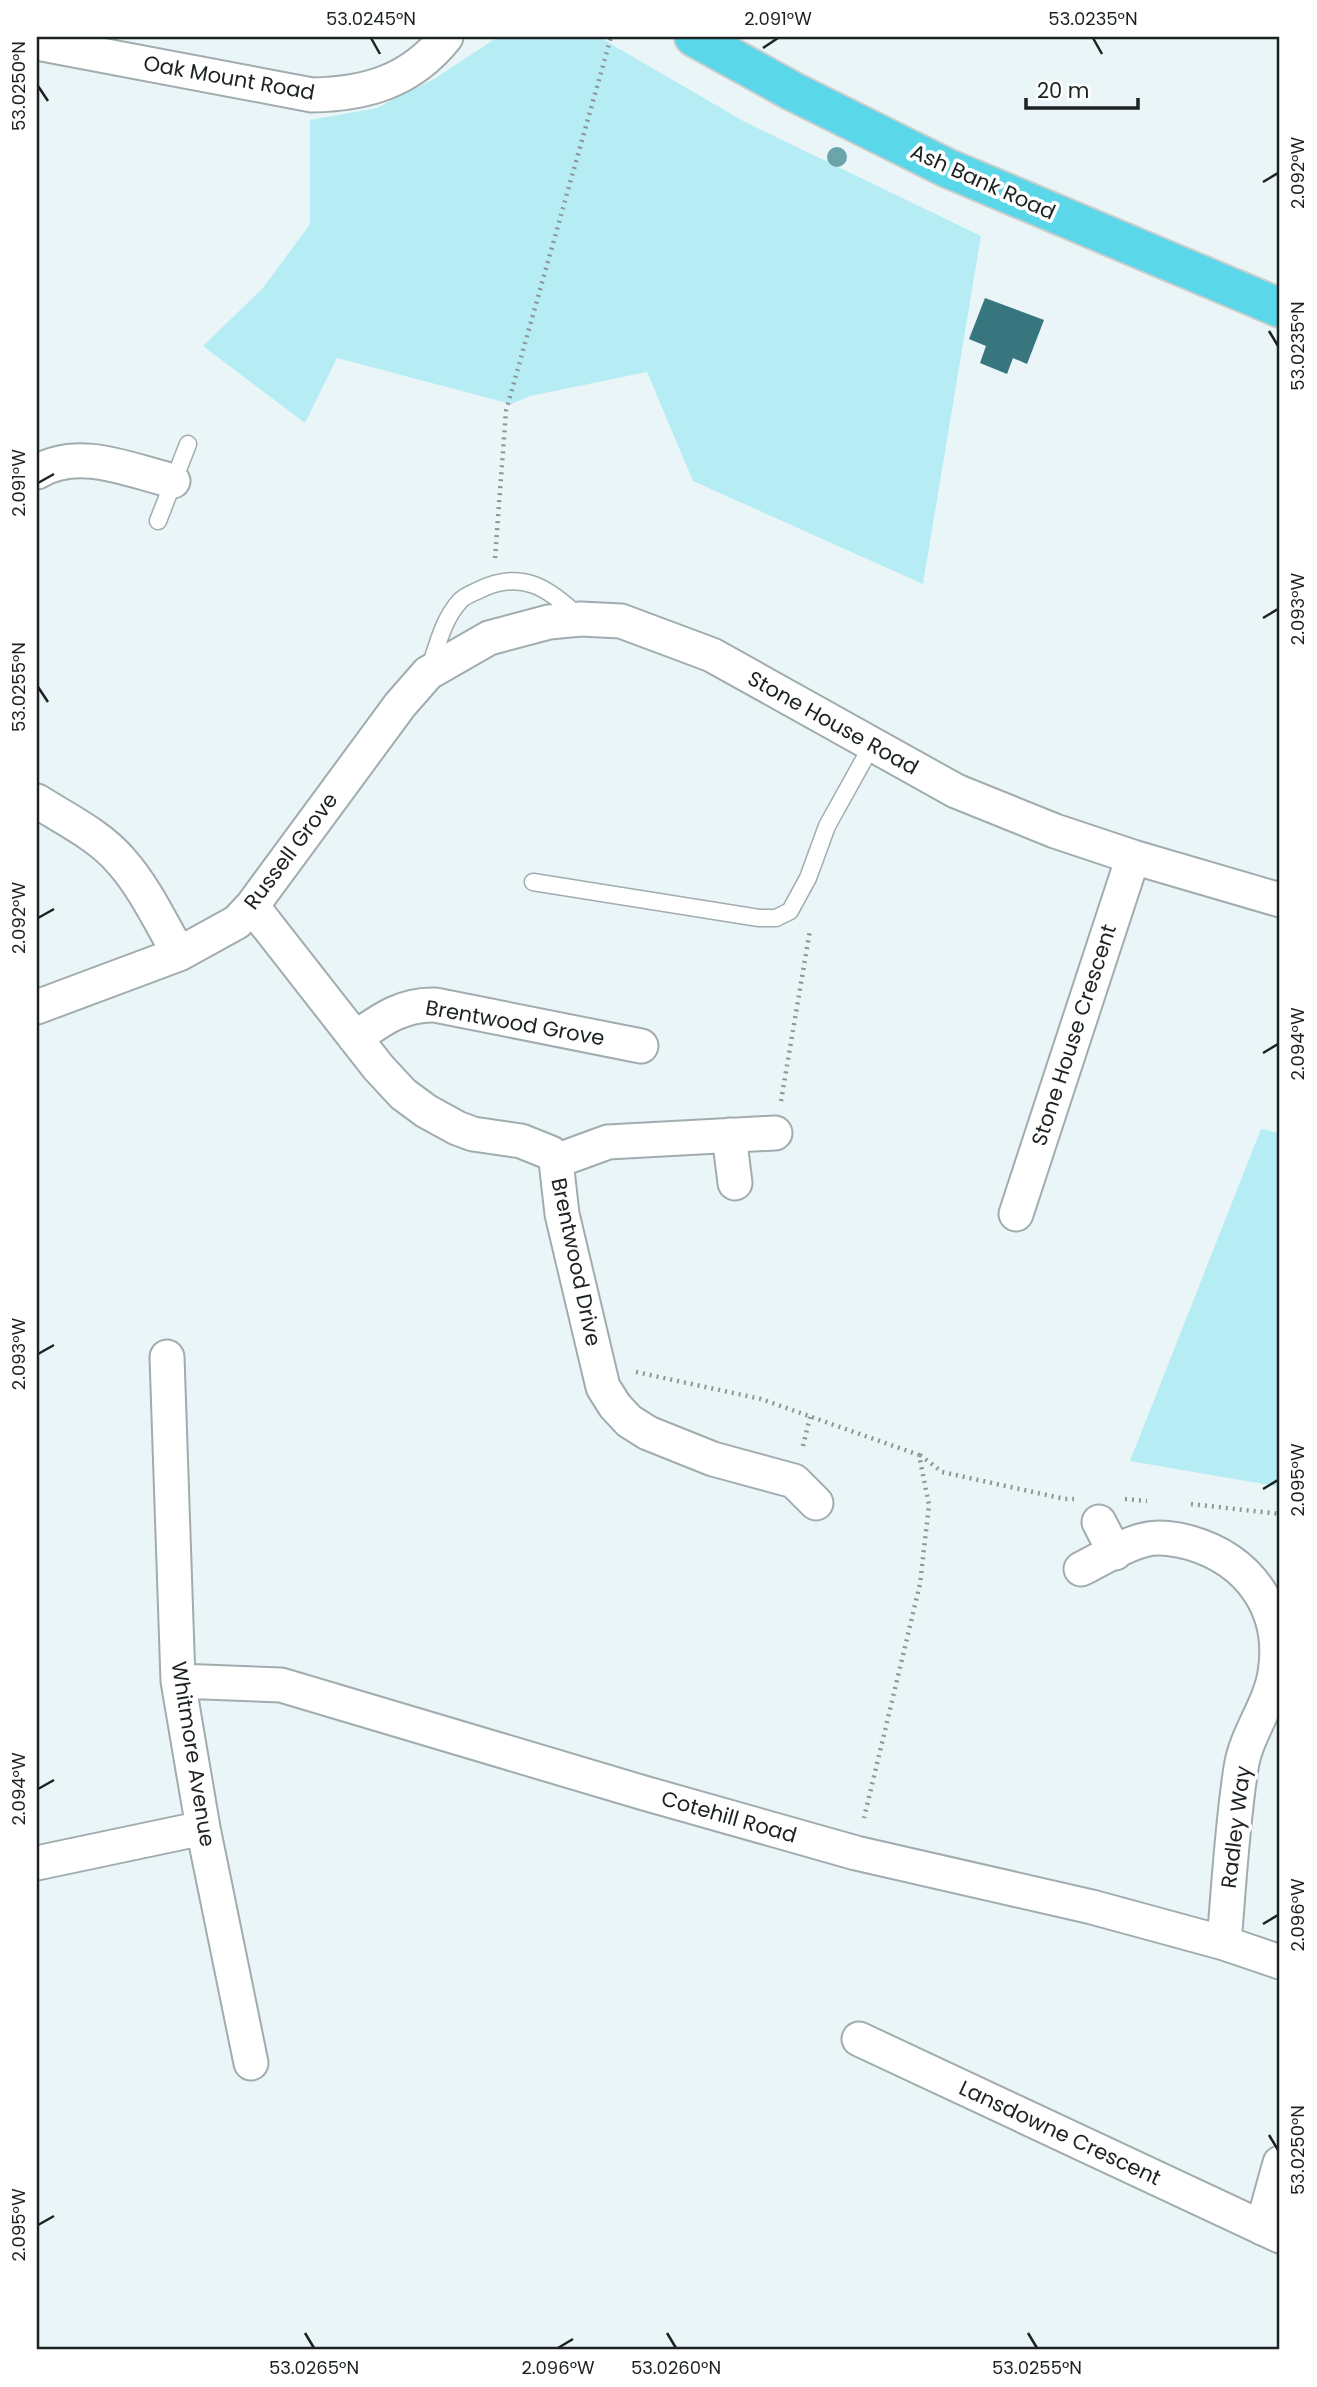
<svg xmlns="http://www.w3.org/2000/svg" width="1317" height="2387" viewBox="0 0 1317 2387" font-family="Poppins,sans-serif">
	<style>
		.green { fill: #b6edf5 }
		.building { fill: #37767f }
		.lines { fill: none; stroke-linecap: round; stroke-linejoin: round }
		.lane-casing { stroke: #a0acae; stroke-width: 19 }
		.street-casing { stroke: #a0acae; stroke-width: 37 }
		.highway-casing { stroke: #cdcece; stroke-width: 42 }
		.path { stroke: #8d9697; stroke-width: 4.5; stroke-dasharray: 2 5; stroke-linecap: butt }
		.lane { stroke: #fff; stroke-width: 16 }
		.street { stroke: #fff; stroke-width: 33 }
		.highway { stroke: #5ad7e8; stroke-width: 38 }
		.tree { fill: #6ba4ab }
		.ticks { fill: none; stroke: #1c2121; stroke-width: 2.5 }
		.labels { text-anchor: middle; stroke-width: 7; stroke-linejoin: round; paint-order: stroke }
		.street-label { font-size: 21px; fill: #1c2121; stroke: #fff }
		.neatline { fill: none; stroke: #1c2121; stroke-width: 2.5 }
		.ticks-label { font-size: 18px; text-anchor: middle; fill: #1c2121 }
	</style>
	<rect width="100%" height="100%" fill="#e9f5f7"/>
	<path class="green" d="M498 37H599L745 122 981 236 923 584 693 481 647 372 530 396 511 404 337 358 305 423 203 346 263 288 310 224V120L377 108 434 79Z
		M1261 1129 1280 1133V1487L1130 1461Z"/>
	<path class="building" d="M985 298 1044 320 1027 364 1013 358 1007 374 980 363 986 346 969 339Z"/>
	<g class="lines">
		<g class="lane-casing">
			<path id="lane" d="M158 521 188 444
				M429 670C437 647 443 619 460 601 464 596 473 593 479 590 521 569 549 588 579 617
				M533 882 759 918H776L790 911 808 878 827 826 872 745"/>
		</g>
		<g class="street-casing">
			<path id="street" d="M37 43 312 95C367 94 411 81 446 37
				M37 472C79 447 129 470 173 481
				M37 801C65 819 99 835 121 861 145 888 161 923 179 954
				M252 906 378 1067 403 1094 426 1111 457 1128 473 1134 521 1141 551 1153 556 1161 562 1214 603 1387 615 1406 629 1421 648 1433 713 1459 794 1481 816 1503
				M37 1007 179 954 237 922 252 906 400 705 428 673 489 638 549 622 581 619 621 621 712 655 956 791 1055 831 1133 857 1280 900
				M355 1038C381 1020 402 1004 435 1005L641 1046
				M729 1135 735 1183
				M556 1161 608 1142 775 1133
				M1016 1214 1133 857
				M167 1357 178 1681 203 1828 251 2063
				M1099 1522 1115 1553
				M1081 1569C1097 1561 1128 1543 1144 1540 1158 1536 1178 1539 1191 1543 1251 1561 1285 1611 1275 1673 1270 1706 1246 1734 1241 1768 1232 1825 1229 1885 1224 1943
				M178 1681 281 1685 644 1793 856 1853 1092 1907 1224 1943 1280 1962
				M37 1863 203 1828
				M859 2039 1280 2236
				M1262 2228 1280 2163"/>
		</g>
		<g class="highway-casing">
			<path id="highway" d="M694 37 792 91 947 168 1280 308"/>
		</g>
		<path class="path" d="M495 558 506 411 611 37
			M781 1101 810 930
			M636 1372 761 1399 919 1455 929 1505 920 1584 864 1818
			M803 1446 810 1417
			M920 1455 942 1472 1065 1499H1074
			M1125 1499 1147 1501
			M1191 1504 1280 1514"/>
		<use href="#lane" class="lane"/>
		<use href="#street" class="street"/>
		<use href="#highway" class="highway"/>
	</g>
	<circle class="tree" cx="837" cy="157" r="10"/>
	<path class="ticks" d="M371 38 380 54M1093 38 1102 54M763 48 778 38M38 86 48 101M1263 182 1278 173M1269 331 1278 346M38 483 54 474M1263 618 1278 609M38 687 48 702M38 918 54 909M1263 1053 1278 1044M38 1354 54 1345M1263 1489 1278 1480M38 1789 54 1780M1263 1924 1278 1915M1269 2135 1278 2150M38 2225 54 2216M305 2333 314 2348M667 2333 676 2348M1028 2333 1037 2348M558 2348 573 2339"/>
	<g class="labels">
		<g class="street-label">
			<text transform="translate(229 78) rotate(10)" y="7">Oak Mount Road</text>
			<text transform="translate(983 182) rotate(24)" y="7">Ash Bank Road</text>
			<text transform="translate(833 723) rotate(29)" y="7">Stone House Road</text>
			<text transform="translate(291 851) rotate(-53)" y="7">Russell Grove</text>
			<text transform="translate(515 1023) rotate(10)" y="7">Brentwood Grove</text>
			<text transform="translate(1074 1035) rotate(-72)" y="7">Stone House Crescent</text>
			<text transform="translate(576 1262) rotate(78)" y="7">Brentwood Drive</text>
			<text transform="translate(193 1754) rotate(81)" y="7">Whitmore Avenue</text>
			<text transform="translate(729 1817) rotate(16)" y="7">Cotehill Road</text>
			<text transform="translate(1236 1827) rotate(-83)" y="7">Radley Way</text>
			<text transform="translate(1060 2133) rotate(25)" y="7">Lansdowne Crescent</text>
		</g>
	</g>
	<rect width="1317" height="2387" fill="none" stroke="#ffffff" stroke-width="77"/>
	<path d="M1026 98v10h112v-10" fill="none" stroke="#1c2121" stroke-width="3.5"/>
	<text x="1037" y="98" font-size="21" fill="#1c2121" stroke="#ffffff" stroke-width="5" paint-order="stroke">20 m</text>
	<rect x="38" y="38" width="1240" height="2310" class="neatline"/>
	<g class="ticks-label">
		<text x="371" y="25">53.0245°N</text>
		<text x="778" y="25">2.091°W</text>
		<text x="1093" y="25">53.0235°N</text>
		<text transform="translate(19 86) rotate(-90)" y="6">53.0250°N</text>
		<text transform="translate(1298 173) rotate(-90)" y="6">2.092°W</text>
		<text transform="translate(1298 346) rotate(-90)" y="6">53.0235°N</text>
		<text transform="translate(19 483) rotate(-90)" y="6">2.091°W</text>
		<text transform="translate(1298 609) rotate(-90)" y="6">2.093°W</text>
		<text transform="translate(19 687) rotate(-90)" y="6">53.0255°N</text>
		<text transform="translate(19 918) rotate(-90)" y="6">2.092°W</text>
		<text transform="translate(1298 1044) rotate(-90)" y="6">2.094°W</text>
		<text transform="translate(19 1354) rotate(-90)" y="6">2.093°W</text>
		<text transform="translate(1298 1480) rotate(-90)" y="6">2.095°W</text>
		<text transform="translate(19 1789) rotate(-90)" y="6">2.094°W</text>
		<text transform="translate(1298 1915) rotate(-90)" y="6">2.096°W</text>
		<text transform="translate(1298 2150) rotate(-90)" y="6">53.0250°N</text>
		<text transform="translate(19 2225) rotate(-90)" y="6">2.095°W</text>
		<text x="314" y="2374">53.0265°N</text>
		<text x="558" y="2374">2.096°W</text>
		<text x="676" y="2374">53.0260°N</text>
		<text x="1037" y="2374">53.0255°N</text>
	</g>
</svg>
